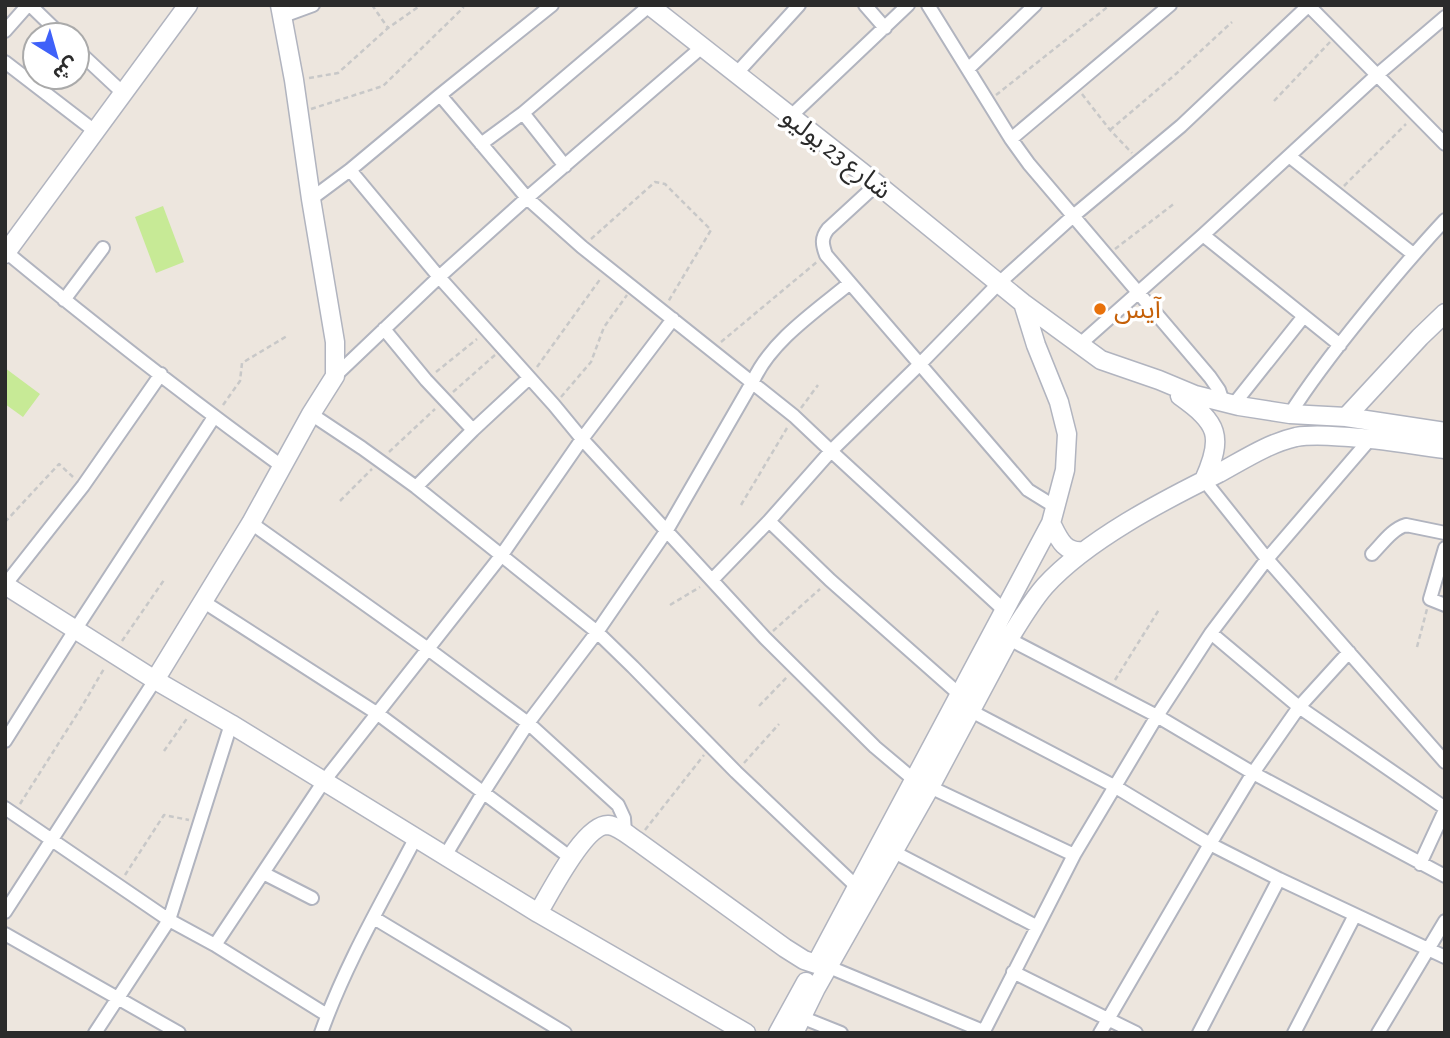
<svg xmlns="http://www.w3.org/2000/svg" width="1450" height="1038" viewBox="0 0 1450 1038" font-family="'Alegreya Sans','Noto Sans Arabic',sans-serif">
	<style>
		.pitch { fill: #c7ea96 }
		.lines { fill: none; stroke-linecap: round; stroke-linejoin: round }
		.street-casing { stroke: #b1b4bf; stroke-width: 16 }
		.secondary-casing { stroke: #b1b4bf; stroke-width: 21 }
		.path { stroke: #c8c8c8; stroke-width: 2.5; stroke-dasharray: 5 3.5; stroke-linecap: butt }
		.street { stroke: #fff; stroke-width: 12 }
		.secondary { stroke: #fff; stroke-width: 18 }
		.food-dot { fill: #e8710a; stroke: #fff; stroke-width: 2.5 }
		.labels { text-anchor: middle; stroke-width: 7; stroke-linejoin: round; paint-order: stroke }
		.street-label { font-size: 26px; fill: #2b2b2b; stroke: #fff }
		.food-label { font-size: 26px; fill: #c56008; stroke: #fff; text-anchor: start }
	</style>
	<rect width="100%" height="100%" fill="#ede6de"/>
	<path class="pitch" d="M163 206 184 262 156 273 135 217Z
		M5 368 40 394 23 417 5 404Z"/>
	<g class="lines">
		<g class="street-casing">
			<path id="street" d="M30 5 61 35
				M865 5 885 28
				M928 5 1011 139 1029 164 1210 377 1219 390 1223 402
				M1308 5 1445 144
				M283 16 313 5
				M5 31 28 5
				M77 50 123 93
				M5 62 96 132
				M968 69 1035 5
				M736 74 799 5
				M440 95 527 198 582 247 794 416 831 451 1005 611
				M523 113 565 166
				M791 116 908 5
				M1011 139 1170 5
				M481 144 523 113 649 6
				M1289 156 1413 254
				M350 170 439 277 554 405 582 439 765 638 875 747 913 779 1074 855
				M877 184 828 229C821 238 822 244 826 255L1028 490 1054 506
				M311 199 350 170 440 95 552 5
				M1203 235 1340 345
				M5 251C96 326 188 398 283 467
				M64 300 103 248
				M384 329 426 380 473 430
				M1079 345 1203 235 1377 75 1445 17
				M335 376 439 277 527 198 702 47
				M1234 404 1304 316
				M311 414 362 448 416 487 597 632 633 667 736 772 857 887
				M1290 414C1312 379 1338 346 1364 314 1390 282 1417 250 1445 220
				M1204 480 1267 559 1445 762
				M416 487 473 430 529 378
				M769 521 830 580 959 694
				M251 523 428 649 528 723 618 805 624 818 625 833
				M1445 548 1430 599 1445 605
				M1372 554C1382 544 1392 529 1406 525L1445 533
				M712 580 769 521 831 451 920 364 999 283 1072 217 1181 126 1309 5
				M5 585 83 486 161 374
				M204 602 378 714 571 858
				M1211 633 1299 707 1445 808
				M1009 639 1157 716 1253 773 1445 876
				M971 711 1114 786 1210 844 1279 879 1445 957
				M5 741 75 630 214 417
				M5 808 169 920 215 945 327 1015
				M894 852 1036 926
				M445 856 483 793 528 723 597 632 667 530 753 381C771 341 816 311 850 283
				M1420 864 1445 810
				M263 873 312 898
				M5 912 155 680
				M374 918 565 1033
				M5 934 179 1033
				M215 945 324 781 501 556 582 439 673 319
				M829 967 983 1031
				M1013 972 1136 1033
				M801 1017 841 1033
				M95 1033 169 920 231 724
				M321 1033C345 965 382 902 415 839
				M983 1033 1074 855 1157 716 1211 633 1267 559 1371 438
				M1100 1033 1210 844 1253 773 1299 707 1349 652
				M1199 1033 1279 879
				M1294 1033 1355 915
				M1378 1033 1445 921"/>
		</g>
		<g class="secondary-casing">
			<path id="secondary" d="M649 5 877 184 1023 303 1101 360 1159 380 1195 395 1239 406 1290 414 1346 417 1445 432
				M5 254 188 5
				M1180 396C1218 423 1224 436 1204 480
				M1346 417 1420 337 1445 313
				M1051 523C1058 537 1064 554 1084 551
				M5 585 155 680 231 724 538 913 746 1033
				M155 680 251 523 311 414 335 376V342L311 199 294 80 280 5
				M538 913C550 894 584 824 608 825 618 826 628 835 637 841L785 948 804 960 816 964 1051 523 1065 470 1067 434 1059 402 1036 345 1023 303
				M778 1033 806 982
				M794 1033 816 988 930 787 1009 639C1020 621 1031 602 1045 586 1087 540 1162 501 1219 473 1243 460 1269 443 1296 437 1314 434 1331 436 1349 437 1382 439 1413 445 1445 449"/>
		</g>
		<path class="path" d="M372 5 388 28
			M309 78 338 73 388 28 421 5
			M1082 94 1110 130 1132 153
			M996 95 1110 5
			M1274 101 1330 42
			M311 109 383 86 463 8V5
			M1110 130 1177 73 1232 22
			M1344 186 1406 124
			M591 239 655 182 665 184 711 230 668 302
			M1115 249 1175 203
			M721 342 818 261
			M537 367 601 278
			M436 372 477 339
			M453 392 495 355
			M561 397 591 362 604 327 627 295
			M223 405 240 381 242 363 287 336
			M801 408 818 385
			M389 452 435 409
			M340 501 372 469
			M741 505 787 428
			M5 522 59 464 73 477
			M670 605 700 587
			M773 631 820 589
			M122 641 164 580
			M1417 647 1427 609
			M1115 680 1160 608
			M759 706 788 676
			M164 751 188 717
			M744 763 779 724
			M20 804 81 708 105 667
			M645 830 704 755
			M125 875 164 815 189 820"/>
		<use href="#street" class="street"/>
		<use href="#secondary" class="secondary"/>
	</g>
	<circle class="food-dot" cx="1100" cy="309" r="7"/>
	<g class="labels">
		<g class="street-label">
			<text transform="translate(837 153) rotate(38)" y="9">شارع 23 يوليو</text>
		</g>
		<g class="food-label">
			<text x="1114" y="318">آيس</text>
		</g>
	</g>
	<rect width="1450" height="1038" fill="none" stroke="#2b2b2b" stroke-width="14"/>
	<g transform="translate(56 56) rotate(143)"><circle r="33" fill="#ffffff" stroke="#aaaaaa" stroke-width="2"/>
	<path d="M0-5L12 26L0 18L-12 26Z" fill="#3f61f9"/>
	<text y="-10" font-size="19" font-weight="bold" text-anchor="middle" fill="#2b2b2b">ش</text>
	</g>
</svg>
